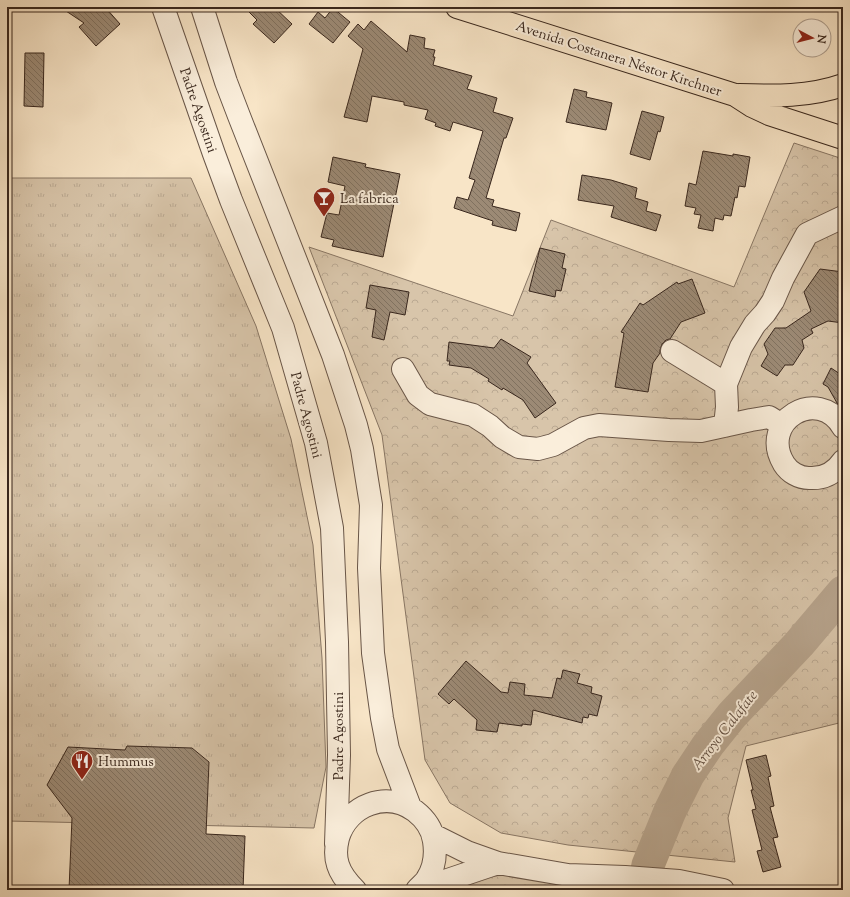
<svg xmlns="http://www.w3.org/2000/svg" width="850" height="897" viewBox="0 0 850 897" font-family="'Sorts Mill Goudy',serif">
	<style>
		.grass { fill: url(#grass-tufts); stroke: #887664 }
		.forest { fill: url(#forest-firs); stroke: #887664 }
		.park { fill: url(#park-crowns); stroke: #887664 }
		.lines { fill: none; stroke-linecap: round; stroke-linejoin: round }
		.river { stroke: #b7a48d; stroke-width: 33 }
		.building { fill: url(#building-back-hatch); stroke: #39271d }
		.minor-casing { stroke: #695648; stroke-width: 24 }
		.major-casing { stroke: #39271d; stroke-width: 24 }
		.minor { stroke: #faeedb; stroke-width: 22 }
		.major { stroke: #f8e5c7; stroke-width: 22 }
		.labels { text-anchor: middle; stroke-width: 4; stroke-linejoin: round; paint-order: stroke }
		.street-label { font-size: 14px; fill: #39271d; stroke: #faeedb }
		.poi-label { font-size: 14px; fill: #39271d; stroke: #faeedb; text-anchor: start }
		.water-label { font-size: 15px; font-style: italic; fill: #5f4c3f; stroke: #faeedb }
	</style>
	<defs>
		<pattern id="grass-tufts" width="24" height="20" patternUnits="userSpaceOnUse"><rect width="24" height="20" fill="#d8c5aa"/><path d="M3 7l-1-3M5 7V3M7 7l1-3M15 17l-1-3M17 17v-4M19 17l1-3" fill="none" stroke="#baa992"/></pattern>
		<pattern id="forest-firs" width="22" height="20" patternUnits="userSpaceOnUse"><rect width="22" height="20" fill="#d8c5aa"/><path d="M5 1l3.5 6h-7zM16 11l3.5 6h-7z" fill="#baa992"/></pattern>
		<pattern id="park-crowns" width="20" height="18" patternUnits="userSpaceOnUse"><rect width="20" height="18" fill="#d8c5aa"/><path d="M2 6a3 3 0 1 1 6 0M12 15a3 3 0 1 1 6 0" fill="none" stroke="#baa992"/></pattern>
		<pattern id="building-back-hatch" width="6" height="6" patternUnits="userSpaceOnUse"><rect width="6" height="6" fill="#9c8a75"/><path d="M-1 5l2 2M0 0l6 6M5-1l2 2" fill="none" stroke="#80715f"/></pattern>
	</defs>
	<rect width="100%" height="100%" fill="#f8e5c7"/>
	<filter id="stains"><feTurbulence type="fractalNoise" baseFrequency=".005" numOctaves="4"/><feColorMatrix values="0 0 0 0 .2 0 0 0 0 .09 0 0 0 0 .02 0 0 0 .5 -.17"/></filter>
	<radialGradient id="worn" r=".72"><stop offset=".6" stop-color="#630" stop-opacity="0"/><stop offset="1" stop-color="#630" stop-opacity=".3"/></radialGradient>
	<path class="grass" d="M7 178H191L256 326 291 439 313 545 322 658 326 767 314 828 7 821Z"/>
	<path class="forest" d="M588 883 671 890H589Z"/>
	<path class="park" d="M794 143 843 159V722L746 746 728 818 735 862 568 845 501 833 450 803 425 760 382 435 309 247 513 316 551 220 734 287Z
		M521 875 560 880 559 890H441L483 876Z"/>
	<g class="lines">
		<path class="river" d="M643 890 648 865 670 811 688 775 708 745 732 715 799 644 843 592"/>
	</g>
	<path class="building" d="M60 7H105L120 24 96 46 79 27 84 23Z
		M244 7H274L292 24 274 43 253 24 257 20Z
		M333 8 350 22 333 43 309 24 318 12 325 18Z
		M371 21 407 52 410 35 425 38 424 48 435 50 433 57H435L433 65 472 76 467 89 497 98 493 112 513 118 506 138H504L486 198 494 200 492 206 520 213 516 231 492 225 493 221 454 208 457 197 468 200 475 180 469 178 483 131 453 122 450 131 435 126 436 123 425 119 428 110 404 105V102L372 96 367 122 344 117 363 49 348 36 358 24 364 30Z
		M25 53H44L43 107 24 106Z
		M574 89 587 92 586 97 612 103 606 130 566 122Z
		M642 111 664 117 660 132 658 131 650 160 630 154Z
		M703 151 733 156V154L750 157 745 187 739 186 737 198 735 197 731 216 724 215 723 220 715 218 713 231 698 228 701 215 694 214 696 208 685 206 689 183 696 185Z
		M333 157 366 164 365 167 400 174 383 257 332 246 334 240 321 237 327 213 339 215 345 186 328 182Z
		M582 175 611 180 637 188 635 198 648 202 646 211 661 215 656 231 611 217 614 206 578 200Z
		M540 248 565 254 562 268 566 269 561 291 556 290 555 297 529 291Z
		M820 269 843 272V323L828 321 811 329 813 333 802 340 804 348 793 365H785L777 376 761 366 768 354 764 344 775 328H786L811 311 804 292Z
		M692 279 705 313 681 322 670 339 666 340 662 344 660 350V353L653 363 648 392 615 387 624 333 621 332 640 303 643 305 677 282 678 284Z
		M370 285 409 292 405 315 390 312 384 340 372 337 376 310 366 308Z
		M501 339 531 357 527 363 556 403 535 418 523 400 503 388 502 390 488 381 489 379 471 368 449 365 450 361H447L449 342 494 348Z
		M831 368 843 376V408L837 403 828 387 823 384Z
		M466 661 501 692 508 693 510 682 525 684 524 695 552 698 557 678 561 679 563 670 580 674 577 683 592 687 591 693 602 696 597 716 589 714 588 718 583 717 582 723 533 710 531 725 522 724V726L499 723 497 732 476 730 477 720 454 699 449 704 438 694Z
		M127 746 192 748 209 762 206 834 245 836 243 890H69L72 818 47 785 68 747 125 750Z
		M766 755 771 776 768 777 774 806 770 807 778 837 773 838 781 867 763 872 757 851 762 850 752 810 756 809 751 790H753L746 760Z"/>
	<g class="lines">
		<g class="minor-casing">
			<path id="minor" d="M163 7 214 154 231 200 283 328 316 443 332 528 337 642 339 755 336 844
				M202 7 226 82 239 116 333 355 356 425 362 449 371 505 369 568 373 653 382 718 388 749 410 807
				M672 351 726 384 741 347 755 324 765 313 773 301 783 278 807 234 843 217
				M403 369 418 395 430 404 473 415 490 426 502 437 519 447 538 449 553 445 584 428 599 425 669 430 701 431 751 420 769 417 782 425
				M725 426 727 407 726 384
				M843 427C818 385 758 421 784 464 789 472 799 478 809 478 824 479 835 473 843 461
				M433 835 467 852 498 863 568 875 625 877 679 881 723 890
				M355 890C347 882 341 875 338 865 335 856 336 846 338 838 348 805 387 790 415 811 424 818 432 828 434 841 436 854 435 867 427 879 425 883 420 886 417 890
				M418 890 498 863"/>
		</g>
		<g class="major-casing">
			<path id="major" d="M457 7 735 95 752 106 769 114 843 138
				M739 95C774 96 809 97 843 85"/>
		</g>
		<use href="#minor" class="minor"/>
		<use href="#major" class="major"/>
	</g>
	<defs>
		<g id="bar-pin" transform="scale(1.15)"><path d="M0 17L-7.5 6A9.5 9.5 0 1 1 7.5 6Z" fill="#8f2418" stroke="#faeedb"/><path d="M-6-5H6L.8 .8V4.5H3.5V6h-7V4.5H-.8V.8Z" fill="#fff"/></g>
		<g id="restaurant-pin" transform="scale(1.15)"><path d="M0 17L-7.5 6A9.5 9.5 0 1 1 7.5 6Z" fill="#8f2418" stroke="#faeedb"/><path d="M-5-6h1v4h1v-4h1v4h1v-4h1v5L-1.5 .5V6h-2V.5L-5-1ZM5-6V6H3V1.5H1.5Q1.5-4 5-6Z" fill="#fff"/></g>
	</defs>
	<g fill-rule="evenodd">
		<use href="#bar-pin" x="324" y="198"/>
		<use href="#restaurant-pin" x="82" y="761"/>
	</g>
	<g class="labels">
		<g class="street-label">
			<text transform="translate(619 58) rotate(18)" y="5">Avenida Costanera Néstor Kirchner</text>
			<text transform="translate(199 110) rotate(71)" y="5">Padre Agostini</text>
			<text transform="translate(307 415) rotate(75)" y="5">Padre Agostini</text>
			<text transform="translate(338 736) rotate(-90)" y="5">Padre Agostini</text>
		</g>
		<g class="poi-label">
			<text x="340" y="203">La fabrica</text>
			<text x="98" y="766">Hummus</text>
		</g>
		<g class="water-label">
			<text transform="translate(724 730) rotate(-52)" y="5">Arroyo Calafate</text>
		</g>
	</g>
	<rect width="850" height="897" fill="none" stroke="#f8e5c7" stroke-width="24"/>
	<rect x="8" y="8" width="834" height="881" fill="none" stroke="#39271d" stroke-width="2"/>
	<rect x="12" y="12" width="826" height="873" fill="none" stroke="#39271d"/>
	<g transform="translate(812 38) rotate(97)"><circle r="19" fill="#faeedb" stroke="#ad9e8f"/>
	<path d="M0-3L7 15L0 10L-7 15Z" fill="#8f2418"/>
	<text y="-6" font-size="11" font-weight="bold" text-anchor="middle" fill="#39271d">N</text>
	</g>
	<rect width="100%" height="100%" filter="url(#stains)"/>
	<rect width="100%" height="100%" fill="url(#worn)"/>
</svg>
